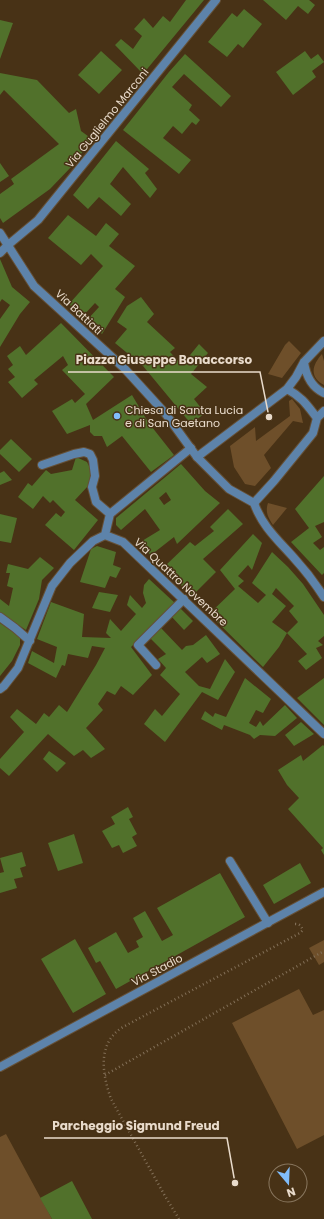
<svg xmlns="http://www.w3.org/2000/svg" width="324" height="1219" viewBox="0 0 324 1219" font-family="Poppins,sans-serif">
	<style>
		.green { fill: #6e4f2a }
		.building { fill: #51712b; fill-rule: evenodd }
		.lines { fill: none; stroke-linecap: round; stroke-linejoin: round }
		.minor-casing { stroke: #655037; stroke-width: 10 }
		.tertiary-casing { stroke: #655037; stroke-width: 10 }
		.path { stroke: #837058; stroke-width: 2.5; stroke-dasharray: 1 3; stroke-linecap: butt }
		.minor { stroke: #5d83aa; stroke-width: 8 }
		.tertiary { stroke: #5d83aa; stroke-width: 8 }
		.poi-dot { fill: #81bdfa; stroke: #483216; stroke-width: 1.5 }
		.labels { text-anchor: middle; stroke-width: 3; stroke-linejoin: round; paint-order: stroke }
		.street-label { font-size: 11px; fill: #e9dbcb; stroke: #483216 }
		.poi-label { font-size: 11px; fill: #e9dbcb; stroke: #483216; text-anchor: start }
		.leader { fill: none; stroke: #e9dbcb; stroke-width: 1.5 }
		.callout-dot { fill: #e9dbcb; stroke: #483216; stroke-width: 1.5 }
		.callout-label { font-size: 12px; text-anchor: middle; font-weight: bold; fill: #e9dbcb; stroke: #483216; stroke-width: 3; stroke-linejoin: round; paint-order: stroke }
	</style>
	<rect width="100%" height="100%" fill="#483216"/>
	<path class="green" d="M289 341 301 353 282 378 268 374 285 345Z
		M322 354 324 361V385C309 377 312 365 322 354Z
		M292 399 300 409 303 423 293 421 264 455 271 468 255 486 245 484 234 467 230 446 255 427 256 441 290 416 289 401Z
		M268 503 287 508 273 525C268 517 265 512 268 503Z
		M324 940V962L319 965 309 948Z
		M299 989 313 1015 324 1010V1135L297 1149 232 1023Z
		M6 1134 52 1219H0V1137Z"/>
	<path class="building" d="M186 0H204L143 74 115 45 121 39 133 49 142 36 134 29 144 18 153 28 163 16 170 22Z
		M263 0H309L315 5 308 14 298 6 286 20Z
		M244 9 262 24 243 48 238 44 227 57 208 42 232 13 237 17Z
		M0 20 13 23 0 59Z
		M101 51 122 70 99 94 78 75Z
		M305 51 311 59 318 54 324 62 312 71 316 77 293 95 276 72Z
		M185 54 231 96 221 107 184 74 172 87 192 105 189 110 200 120 196 125 192 122 182 134 173 126 163 138 191 160 179 174 123 130 169 72Z
		M0 73 37 80 69 113 76 109 81 131 92 139 73 165 50 189 3 223 0 218V194L14 184 11 179 59 144 4 90 0 95Z
		M116 141 149 169 145 173 157 189 150 198 123 167 110 184 131 204 121 216 99 197 88 209 73 195Z
		M0 163 9 176 0 182Z
		M68 215 96 236 106 223 119 234 109 246 135 266 115 289 125 297 102 334 87 320 99 307 95 303 82 317 69 304 103 266 91 254 81 265 48 238Z
		M0 259 12 287 30 302 20 314 0 347V319L10 305 2 299 0 302Z
		M141 297 154 314 147 322 175 348 170 352 182 365 199 344 208 353 191 374 207 387 194 399 205 413 191 424 143 366 115 343 127 329 117 322 127 306Z
		M61 323 114 377 86 404 93 420 132 395 148 422 174 455 151 472 122 436 107 447 102 436H94L90 432V425L67 434 52 411 72 399 75 403 85 394 62 370 68 365 63 356 34 380 38 384 22 398 8 382 15 377 8 369 13 365 7 356 20 346 26 355Z
		M11 439 32 459 19 472 0 454V450Z
		M76 457 87 462 90 468 91 478 88 486 75 500 98 520 74 550 45 525 56 513 61 517 65 512 53 500 50 503 43 496 33 509 18 497 28 483 32 486 46 470 51 474 72 470Z
		M181 464 205 491 220 503 177 544 174 537 151 555 137 544 160 530 145 509 121 530 116 525V518ZM166 492 171 500 164 505 159 498Z
		M4 471 12 480 0 485V473Z
		M324 476V522L315 526 322 537 313 543 320 550 324 547V573L322 575 291 542 309 528 295 509Z
		M228 509 243 524 203 559 216 572 191 597 165 566 190 542 195 546 214 531 210 527Z
		M0 514 17 518 11 543 0 541Z
		M253 534 262 543 252 570 248 565 238 576 244 581 238 586 258 603 266 595 252 583 272 552 288 567 303 584 324 615V636L318 641 323 645 316 648 322 658 306 670 298 661 307 654 287 633 279 647 263 667 209 614 235 589 220 570ZM276 588 294 606 289 611 298 622 287 633 272 622 286 606 272 594Z
		M97 546 116 552 113 565 121 568 116 578 110 576 105 588 80 582 91 549Z
		M40 557 54 568 42 580 39 599 26 630 0 613V599L9 606 13 588 7 586 10 573H6L8 564 28 569Z
		M149 579 176 604 131 647 152 675 133 695 121 686 115 695 107 691 98 704 103 710 86 728 105 749 91 758 83 750 74 756 48 734 9 776 0 768V759L24 732 10 717 17 709 36 724 44 713 49 717 59 705 67 712 96 665 105 648 92 646 88 658 68 654 65 666 62 665 56 678 28 663 32 651 54 663 57 647 37 639 51 602 84 614 82 637 111 638 106 633 110 619 121 631 136 614 127 605 130 595 142 608 146 603 143 593 144 585Z
		M99 592 118 595 110 612 92 608Z
		M180 608 193 621 184 630 171 616Z
		M0 623 20 637V645L12 661 0 676Z
		M161 628 182 650 186 646 193 645 206 635 220 654 207 663 202 657 185 672 199 686 210 689 225 659 235 672 218 700 202 692 165 742 144 724 155 709 162 716 180 694 160 675 166 668 158 659 166 654 150 638Z
		M245 678 271 699 263 713 256 710 249 723 256 727 260 721 263 726 285 705 297 718 275 736 260 735 254 739 250 735 224 725 222 730 201 719 205 711 213 717 215 713 226 717Z
		M324 678V725L297 698Z
		M301 722 314 734 294 746 285 735Z
		M323 745 324 746V855L321 850 323 848 288 809 299 798 287 785 278 770 301 755 303 761Z
		M49 751 66 763 57 772 43 759Z
		M128 807 133 817 129 819 137 834 132 837 137 846 123 853 119 845 112 848 102 831 115 824 111 817Z
		M74 834 83 863 58 871 48 843Z
		M22 852 26 866 20 868 23 877 14 879 17 888 0 893V873L4 872 0 858Z
		M300 863 311 883 274 904 263 885Z
		M220 873 245 917 116 989 100 961 96 963 88 948 116 932 128 953 139 947 136 941 143 937 133 918 145 911 162 941 173 935 157 908Z
		M75 939 106 994 73 1013 41 959Z
		M72 1181 92 1219H52L40 1198Z"/>
	<g class="lines">
		<g class="minor-casing">
			<path id="minor" d="M0 253 8 245
				M304 362C306 376 311 387 324 393
				M287 389C302 397 307 405 317 418
				M197 457 287 389 296 377 304 362 324 341
				M42 465 74 454 84 452 90 454 93 460 95 476 92 487 96 502 110 514
				M254 503 274 481 313 433 317 418 324 411
				M105 535 110 514 191 448
				M0 617 15 628 30 641
				M156 665 138 645 184 599
				M0 689 4 686 18 668 52 586 70 563 93 541 105 535 123 542 324 734
				M230 861 268 923"/>
		</g>
		<g class="tertiary-casing">
			<path id="tertiary" d="M0 233 34 286 124 368 165 413 197 457 229 489 254 503C262 526 278 540 294 558 305 570 315 583 324 597
				M8 245 38 220 216 0
				M0 1067 324 892"/>
		</g>
		<path class="path" d="M105 1075 324 951
			M179 1219 165 1196 111 1099C102 1073 97 1043 123 1027L300 933 303 930C301 926 300 924 295 924"/>
		<use href="#minor" class="minor"/>
		<use href="#tertiary" class="tertiary"/>
	</g>
	<circle class="poi-dot" cx="117" cy="416" r="4"/>
	<g class="labels">
		<g class="street-label">
			<text transform="translate(107 118) rotate(-51)" y="4">Via Guglielmo Marconi</text>
			<text transform="translate(79 312) rotate(43)" y="4">Via Battiati</text>
			<text transform="translate(181 582) rotate(43)" y="4">Via Quattro Novembre</text>
			<text transform="translate(157 970) rotate(-28)" y="4">Via Stadio</text>
		</g>
		<g class="poi-label">
			<text x="125" y="414">Chiesa di Santa Lucia<tspan x="125" dy="13">e di San Gaetano</tspan></text>
		</g>
	</g>
	<path class="leader" d="M269 417L260 372H68M235 1183L227 1138H44"/>
	<g class="callout-dot">
		<circle cx="269" cy="417" r="4"/>
		<circle cx="235" cy="1183" r="4"/>
	</g>
	<g class="callout-label">
		<text x="164" y="364">Piazza Giuseppe Bonaccorso</text>
		<text x="136" y="1130">Parcheggio Sigmund Freud</text>
	</g>
	<g transform="translate(288 1183) rotate(161)"><circle r="19" fill="#483216" stroke="#88765e"/>
	<path d="M0-3L7 15L0 10L-7 15Z" fill="#81bdfa"/>
	<text y="-6" font-size="11" font-weight="bold" text-anchor="middle" fill="#e9dbcb">N</text>
	</g>
</svg>
